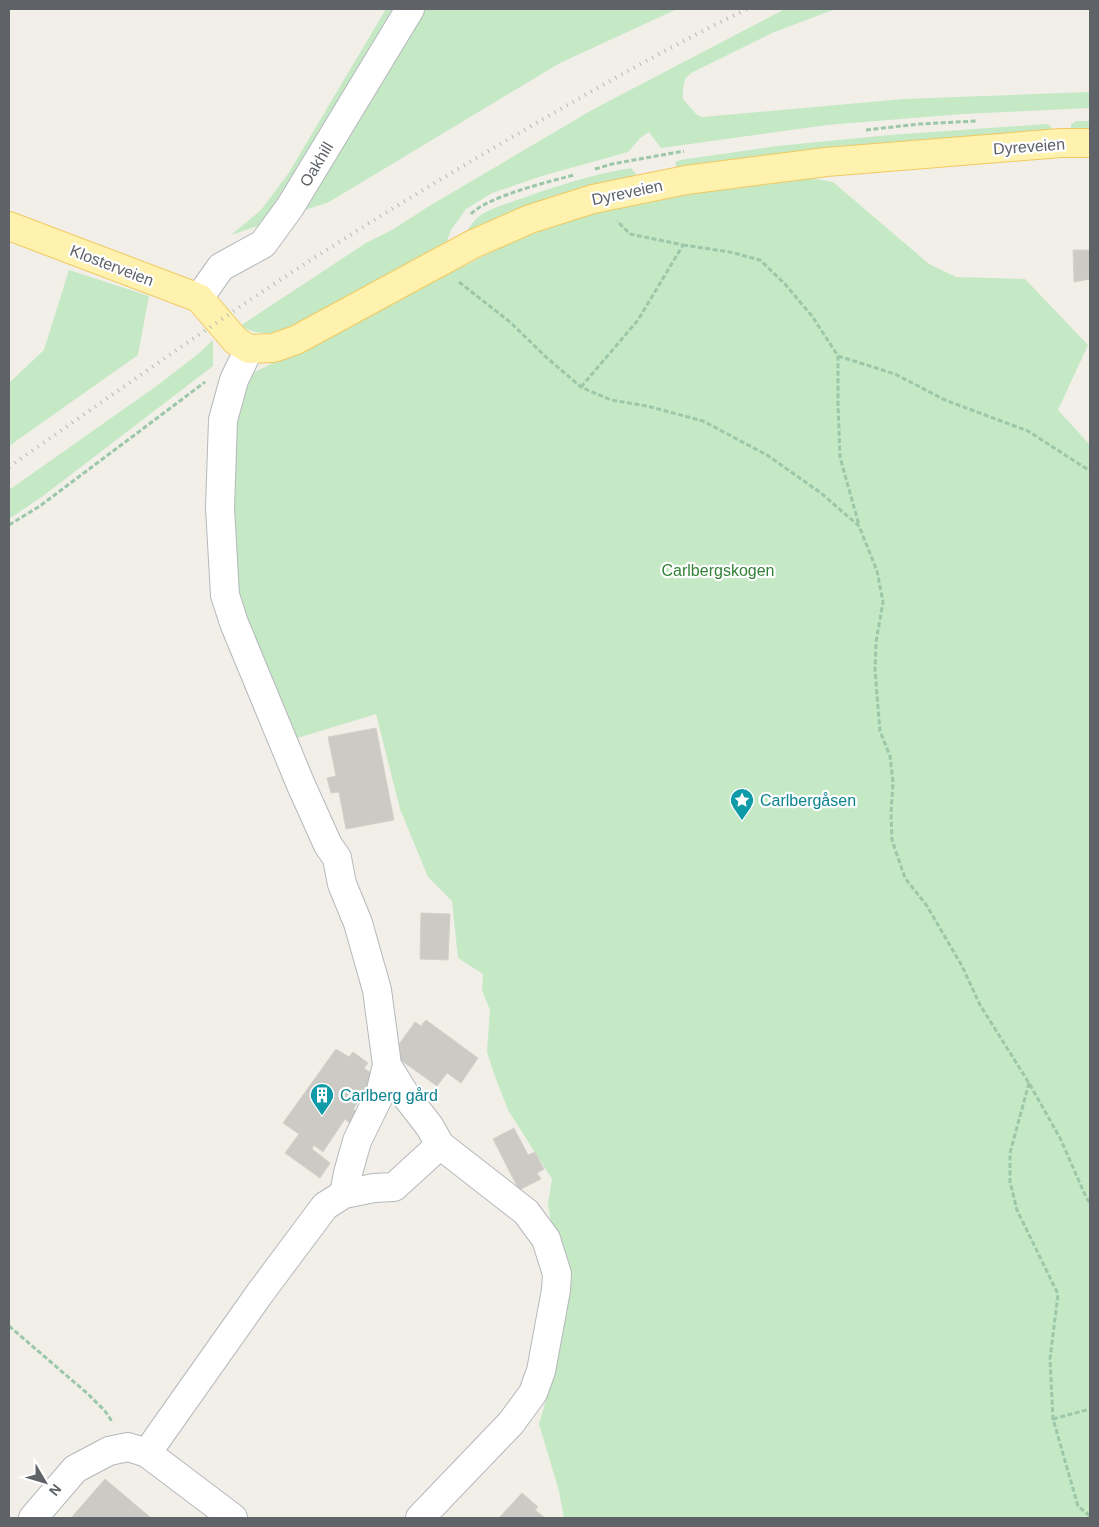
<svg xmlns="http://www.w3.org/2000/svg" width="1099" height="1527" viewBox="0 0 1099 1527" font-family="Helvetica,sans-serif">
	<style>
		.green { fill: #c5e8c5 }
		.building { fill: #cccac5; stroke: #d6d1c6 }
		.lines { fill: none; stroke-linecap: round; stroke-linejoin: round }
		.minor-casing { stroke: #b5b8bc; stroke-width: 30 }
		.major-casing { stroke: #f2c960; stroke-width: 30 }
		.path { stroke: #9cc7a9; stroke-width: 3; stroke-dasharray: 5 2.5; stroke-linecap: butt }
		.minor { stroke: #fff; stroke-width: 28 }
		.major { stroke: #fff2af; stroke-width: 28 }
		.rail { stroke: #b6b7b8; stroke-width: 4; stroke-dasharray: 1 6; stroke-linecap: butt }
		.labels { text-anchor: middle; stroke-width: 4.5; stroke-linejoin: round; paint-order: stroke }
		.street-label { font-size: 16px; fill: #5f6368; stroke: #fff }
		.park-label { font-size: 16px; fill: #348238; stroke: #fff }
		.culture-label { font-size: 16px; fill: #0d838f; stroke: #fff; text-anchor: start }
	</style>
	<rect width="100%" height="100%" fill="#f1efe8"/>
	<path class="green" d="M386 9H677L560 63 329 202 231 235 261 210 288 174Z
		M785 9H835L772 33 691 73 685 79 683 88V99L696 114 702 117 904 99 1090 92V108L962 114 827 125 661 148 649 132 640 138 628 152 542 176 492 193 466 209 451 230 446 243 304 324C282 333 263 338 240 326L366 243 392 230 431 205 592 110Z
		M1076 121H1090V132H1071V125Z
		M1047 124 1051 127 1052 131 677 171 675 162 680 160 777 146 890 135Z
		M631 168 636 174 632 180 471 234 468 230C471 224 475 219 481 215 493 207 510 203 523 198 559 185 594 174 631 168Z
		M811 178 833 182 929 264 956 277 1025 279 1088 345 1058 410 1090 445V1518H564L559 1491 539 1424 546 1400 555 1348 552 1231 548 1203 552 1179 508 1110 496 1079 487 1052 490 1010 482 990 483 974 458 958 452 901 428 877 400 809 376 714 291 740 235 604 232 427 246 382 255 372 547 224 669 194Z
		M69 270 149 296 138 355 9 446V383L44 350Z
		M213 340V366L43 496 9 519V490L158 385 198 354Z"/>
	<path class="building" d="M1073 250H1090V279L1074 282Z
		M376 728 394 820 346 829 339 792 331 793 327 778 336 776 328 737Z
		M421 913 450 914 448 960 420 959Z
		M426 1020 478 1058 461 1083 447 1073 437 1086 392 1054 415 1022 421 1026Z
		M336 1049 349 1057 353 1052 368 1063 364 1068 375 1076 353 1109 358 1112 351 1124 345 1119 323 1152 314 1145 312 1149 330 1163 320 1178 285 1153 299 1134 283 1123Z
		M514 1128 528 1155 535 1152 544 1169 537 1173 541 1179 519 1190 493 1139Z
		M105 1479 151 1518H71Z
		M522 1493 538 1507 535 1510 545 1518H499Z"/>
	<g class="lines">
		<g class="minor-casing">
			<path id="minor" d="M199 298 221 267 263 244 290 207 410 9
				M249 349 234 380 223 420 220 508 225 595 234 623 301 785 328 845 337 858 342 884 358 923 377 990 387 1065 406 1096 430 1127 440 1145 526 1212 546 1239 557 1274 556 1290 541 1371 533 1393 511 1423 420 1518
				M344 1194 348 1173 357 1141 380 1094 387 1065
				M147 1453 260 1293 325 1206 344 1194 374 1188 394 1187 440 1145
				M33 1518 75 1469 109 1451 128 1447 147 1453 233 1518"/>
		</g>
		<g class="major-casing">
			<path id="major" d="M9 226 199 298 236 341 249 349 273 348 296 340 473 244 530 219 593 199 686 180 826 162 1061 143H1090"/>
		</g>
		<path class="path" d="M866 130 919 124 977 121
			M595 169 612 164 684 151
			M471 214C486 197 551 181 574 175
			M683 245 730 252 760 260 785 284 812 316 838 356V404L840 457 859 525
			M459 282 510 322 546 357 581 387 611 400 647 406 703 421 767 455 821 493 859 526 877 571 883 602 876 642 875 670 877 695 880 731 890 756 893 782 891 814 892 840 905 878 927 906 962 966 980 1005 1029 1083 1060 1138 1086 1197 1090 1203
			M838 356 895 374 945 400 1028 431 1090 471
			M581 387 638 320 683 245 630 234 617 221
			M9 525 40 506 205 382
			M1029 1083 1010 1153V1182L1017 1210 1058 1294 1050 1359 1053 1419 1078 1506 1090 1516
			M9 1326 88 1394 105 1411 113 1423
			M1053 1419 1090 1409"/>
		<use href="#minor" class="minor"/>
		<use href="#major" class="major"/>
		<path class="rail" d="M9 467C82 416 154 365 228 315 323 250 421 190 521 132 595 89 670 46 747 9"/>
	</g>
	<defs>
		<g id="sight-pin" transform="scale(1.25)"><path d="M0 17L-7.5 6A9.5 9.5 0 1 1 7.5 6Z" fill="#0f9aa8" stroke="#fff"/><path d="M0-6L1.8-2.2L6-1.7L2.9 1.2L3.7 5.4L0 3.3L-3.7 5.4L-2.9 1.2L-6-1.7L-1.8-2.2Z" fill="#fff"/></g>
		<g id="building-pin" transform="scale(1.25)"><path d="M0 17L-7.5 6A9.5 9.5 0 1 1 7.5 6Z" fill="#0f9aa8" stroke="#fff"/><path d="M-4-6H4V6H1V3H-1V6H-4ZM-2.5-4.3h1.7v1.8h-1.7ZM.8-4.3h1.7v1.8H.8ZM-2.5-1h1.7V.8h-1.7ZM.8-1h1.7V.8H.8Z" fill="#fff"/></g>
	</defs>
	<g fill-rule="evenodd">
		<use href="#sight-pin" x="742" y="800"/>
		<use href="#building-pin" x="322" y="1095"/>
	</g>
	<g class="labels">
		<g class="street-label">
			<text transform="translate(1029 146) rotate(-4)" y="6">Dyreveien</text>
			<text transform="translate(316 164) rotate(-59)" y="6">Oakhill</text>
			<text transform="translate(627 192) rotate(-12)" y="6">Dyreveien</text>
			<text transform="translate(112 265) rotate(21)" y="6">Klosterveien</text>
		</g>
		<g class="park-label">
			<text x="718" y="576">Carlbergskogen</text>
		</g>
		<g class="culture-label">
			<text x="760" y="806">Carlbergåsen</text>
			<text x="340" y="1101">Carlberg gård</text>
		</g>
	</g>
	<rect width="1099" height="1527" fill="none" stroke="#5f6368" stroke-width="20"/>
	<g transform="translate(45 1482) rotate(128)" stroke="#ffffff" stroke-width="4" paint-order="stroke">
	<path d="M0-4L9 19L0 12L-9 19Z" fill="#5f6368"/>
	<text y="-8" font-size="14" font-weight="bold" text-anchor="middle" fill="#5f6368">N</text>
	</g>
</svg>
